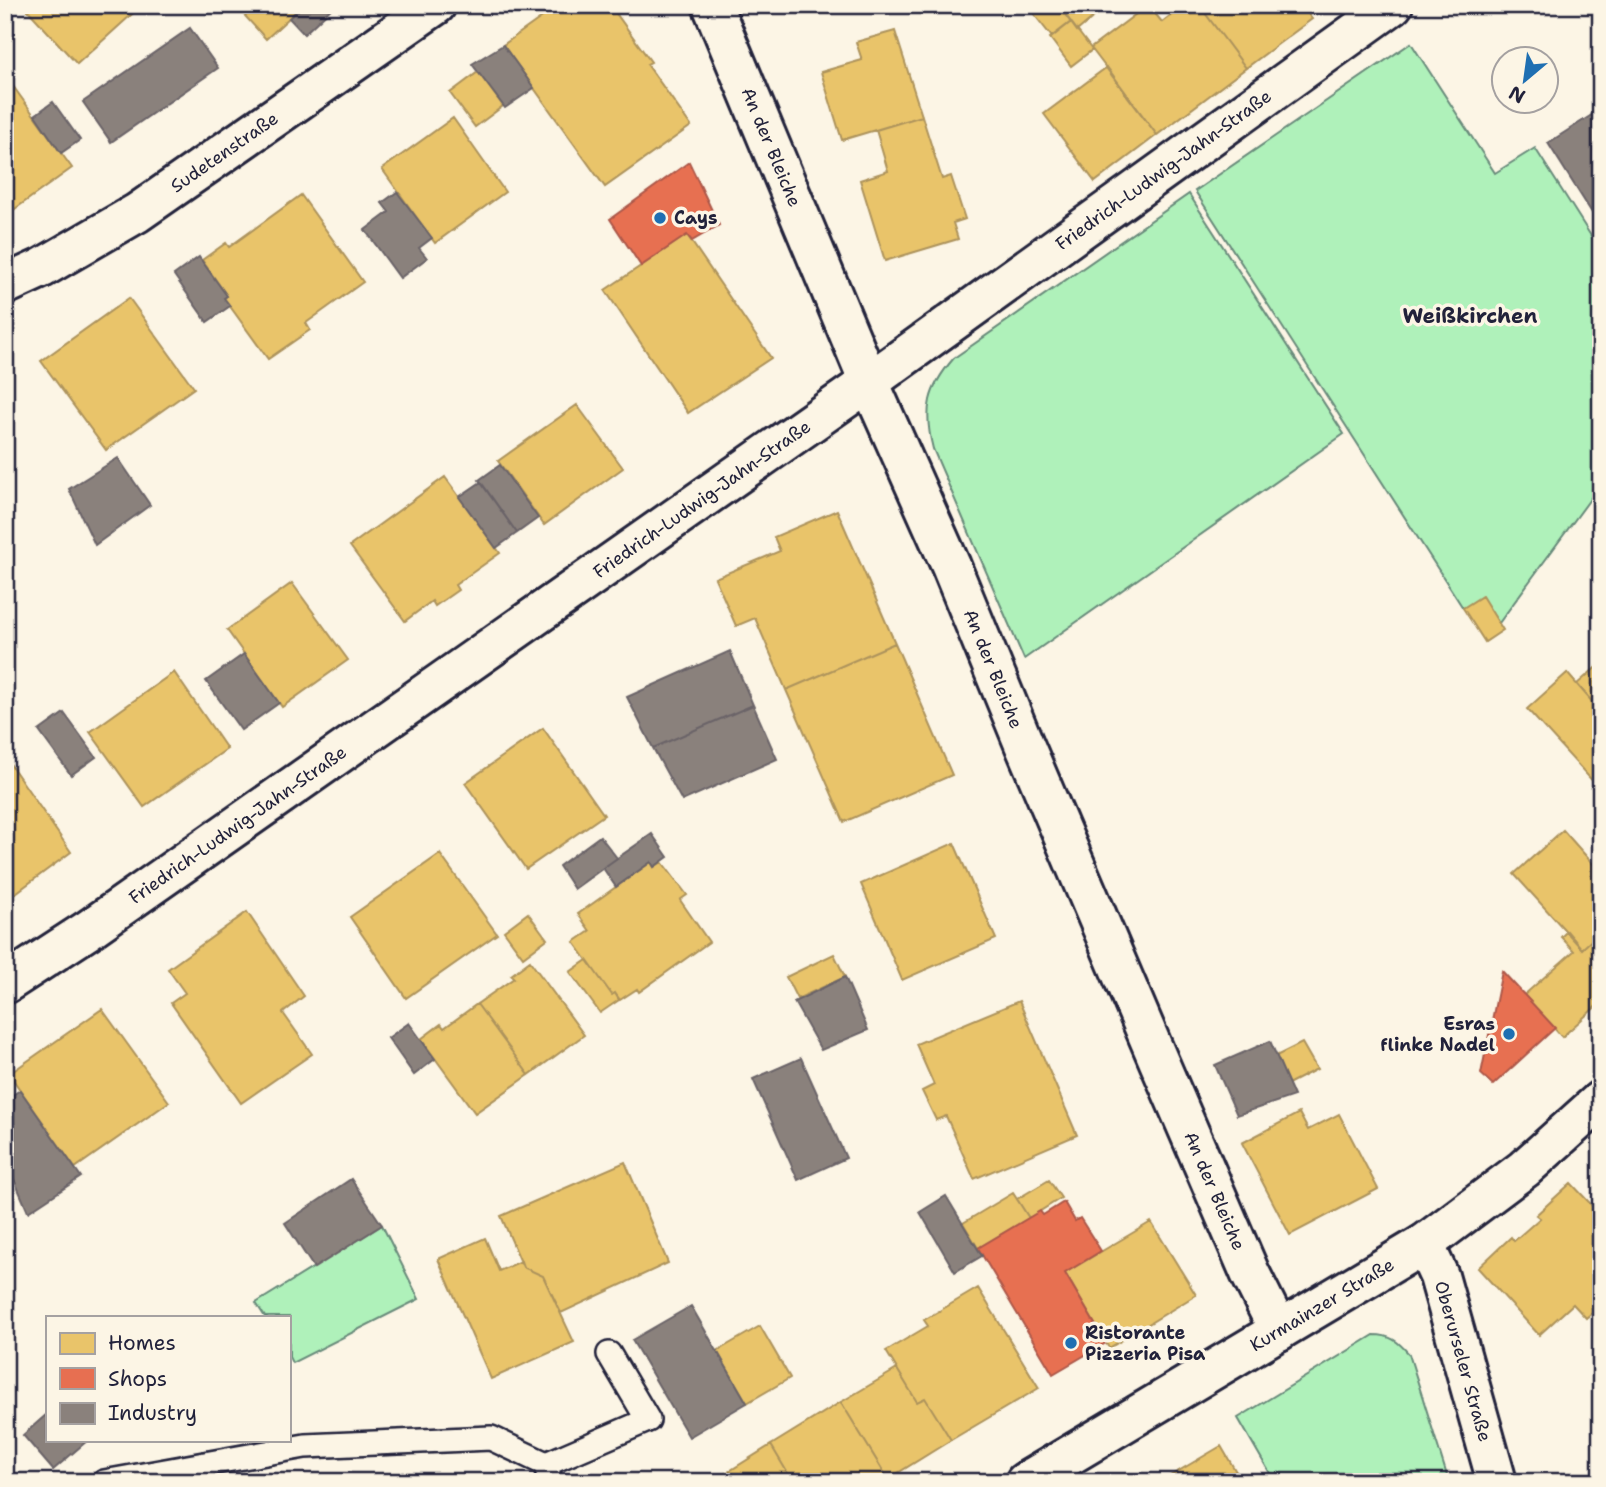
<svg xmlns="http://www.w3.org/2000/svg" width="1606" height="1487" viewBox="0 0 1606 1487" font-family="'Shantell Sans',sans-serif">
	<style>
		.green { fill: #aff1ba; stroke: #688a7a; stroke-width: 2 }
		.homes { fill: #e9c46a; stroke: #ad935c; stroke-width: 2 }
		.shops { fill: #e76f51; stroke: #ac584a; stroke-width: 2 }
		.industry { fill: #8a817c; stroke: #6b6468; stroke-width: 2 }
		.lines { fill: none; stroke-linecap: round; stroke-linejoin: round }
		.service-casing { stroke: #22223b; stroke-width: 28 }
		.minor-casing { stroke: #22223b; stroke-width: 44 }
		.secondary-casing { stroke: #22223b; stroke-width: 44 }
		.service { stroke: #fcf5e5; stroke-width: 23 }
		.minor { stroke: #fcf5e5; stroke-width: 38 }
		.secondary { stroke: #fcf5e5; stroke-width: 38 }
		.poi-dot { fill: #1f6fb2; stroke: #fcf5e5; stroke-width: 2.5 }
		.labels { text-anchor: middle; stroke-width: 7; stroke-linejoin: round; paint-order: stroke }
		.street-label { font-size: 18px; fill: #22223b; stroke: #fcf5e5 }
		.poi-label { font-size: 18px; font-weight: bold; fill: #22223b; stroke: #fcf5e5; text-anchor: start }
		.quarter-label { font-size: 21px; font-weight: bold; fill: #22223b; stroke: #fcf5e5 }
	</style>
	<rect width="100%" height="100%" fill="#fcf5e5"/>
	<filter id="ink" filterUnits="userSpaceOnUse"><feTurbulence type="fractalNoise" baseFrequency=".0143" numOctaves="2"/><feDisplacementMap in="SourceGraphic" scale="14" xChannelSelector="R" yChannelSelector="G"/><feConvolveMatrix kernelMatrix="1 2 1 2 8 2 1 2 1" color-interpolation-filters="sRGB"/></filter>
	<g filter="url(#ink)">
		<path class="green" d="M1411 43 1495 173 1535 148 1591 236 1601 230V484L1499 623 1463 608 1195 191Z
			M1189 194 1344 434 1024 659 933 449C923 410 928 388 954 358Z
			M382 1225 419 1299 292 1363 289 1357V1317H265L256 1303Z
			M1374 1335C1390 1335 1398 1341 1409 1354L1449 1482H1275L1238 1418Z"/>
		<path class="homes" d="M28 5H140L141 6 77 64 25 7Z
			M235 5H303L266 39Z
			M559 5H610L651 62 647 64 691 126 605 187 503 45Z
			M1043 5H1058L1071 22 1052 37 1033 13Z
			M1058 5H1090L1097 14 1077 31Z
			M1148 5 1162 22 1184 5H1199L1246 68 1157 135 1091 48Z
			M1199 5H1301L1312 19 1246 68Z
			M1071 22 1092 50 1071 66 1050 38Z
			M895 31 922 116 842 140 821 72 862 60 856 42Z
			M1107 67 1157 135 1095 182 1044 114Z
			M478 72 503 106 475 127 450 93Z
			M5 75 72 168 5 216Z
			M922 116 942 179 951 176 965 219 953 223 958 239 885 261 860 180 888 171 876 130Z
			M453 118 505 192 435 243 382 169Z
			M301 195 363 282 306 323 310 330 268 359 224 298 227 296 202 260 226 243 229 247Z
			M687 235 771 358 688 413 605 290Z
			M129 298 194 388 106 450 41 361Z
			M577 405 623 468 544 525 498 461Z
			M445 477 500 553 455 585 458 590 435 606 432 601 405 621 350 546Z
			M837 510 895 643 786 690 755 618 736 626 715 578 780 551 774 537Z
			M292 583 348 660 282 707 227 630Z
			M1482 596 1503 630 1485 642 1463 608Z
			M895 643 952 775 844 822 786 690Z
			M1601 663V712L1577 684Z
			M174 672 227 749 144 807 90 732Z
			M1567 673 1601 712V784L1598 787 1527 709Z
			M543 728 604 815 526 869 465 783Z
			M6 758 71 852 9 898 5 892Z
			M1563 830 1601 873V925L1592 932 1596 936 1582 949 1514 874Z
			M954 843 996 939 902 980 861 884Z
			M440 854 497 934 406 998 350 917Z
			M651 862 654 867 662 862 687 895 680 900 709 942 639 992 637 989 620 1000 615 993 612 995 574 942 590 931 578 914Z
			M247 912 304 996 283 1013 312 1054 241 1103 171 1003 185 993 168 969Z
			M528 913 547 939 523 957 504 931Z
			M1567 931 1582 949 1596 936 1601 942V1002L1562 1037 1524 995 1574 951 1561 937Z
			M834 954 845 977 797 999 786 977Z
			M587 960 612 995 615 993 619 1000 600 1013 570 972Z
			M530 961 584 1035 529 1075 477 1004 514 978 511 975Z
			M1019 1001 1077 1135 974 1179 946 1116 936 1120 922 1091 934 1085 916 1044Z
			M477 1004 529 1075 475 1113 421 1039 441 1024 444 1028Z
			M102 1009 169 1102 75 1168 9 1074Z
			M1302 1043 1317 1069 1288 1084 1276 1056Z
			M1299 1113 1308 1130 1339 1114 1378 1189 1290 1235 1242 1143Z
			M625 1162 668 1263 561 1313 543 1276 523 1267 501 1216Z
			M1049 1180 1061 1198 1029 1218 1017 1199Z
			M1571 1183 1601 1215V1279L1597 1282 1601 1287V1305L1586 1318 1573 1304 1539 1335 1478 1268 1511 1237 1514 1241 1540 1218 1536 1215Z
			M1013 1193 1029 1218 978 1248 963 1223Z
			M1151 1222 1196 1295 1109 1348 1065 1273Z
			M485 1238 499 1271 521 1261 523 1267 543 1276 574 1342 491 1379 438 1259Z
			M978 1288 1039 1388 951 1440 925 1398 917 1402 886 1351 928 1326 924 1320Z
			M760 1326 790 1378 747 1403 717 1351Z
			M897 1369 917 1402 925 1398 951 1440 888 1479 841 1402Z
			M841 1402 888 1479 883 1482H793L771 1445Z
			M771 1445 793 1482H712Z
			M1221 1446 1242 1482H1160Z"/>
		<path class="shops" d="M689 162 719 225 692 241 687 235 641 266 610 219Z
			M1502 971 1555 1028 1493 1085 1481 1074Z
			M1064 1202 1075 1221 1080 1218 1101 1251 1065 1273 1106 1343 1053 1374 978 1248 1040 1211 1043 1215Z"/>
		<path class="industry" d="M303 5H335L304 34 289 18Z
			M190 28 218 68 111 142 83 102Z
			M503 45 534 88 505 108 472 64Z
			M53 102 80 140 61 153 35 115Z
			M1601 109V211L1594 216 1548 143Z
			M397 192 432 238 419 248 427 258 400 278 365 230 389 212 382 203Z
			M199 257 227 296 224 298 230 306 207 322 174 275Z
			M118 458 150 505 95 545 69 489Z
			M500 465 538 518 517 533 479 480Z
			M481 482 517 533 496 548 459 497Z
			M730 651 753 705 653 748 627 697Z
			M244 654 279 703 241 730 206 681Z
			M753 705 777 759 682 801 653 748Z
			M64 713 96 757 71 775 39 731Z
			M652 834 668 857 654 867 651 862 616 887 603 868Z
			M600 836 617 858 574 889 559 866Z
			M845 977 868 1030 821 1050 794 1002Z
			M409 1023 435 1059 414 1075 388 1038Z
			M1270 1041 1294 1096 1237 1115 1215 1065Z
			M801 1058 846 1158 798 1180 753 1079Z
			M20 1090 81 1177 28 1212 5 1158V1100Z
			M351 1179 382 1225 314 1268 285 1223Z
			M946 1196 982 1256 955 1272 920 1212Z
			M691 1306 747 1403 689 1437 632 1340Z
			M47 1414V1440H88L53 1470 23 1435Z"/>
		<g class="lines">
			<g class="service-casing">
				<path id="service" d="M546 1464 648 1420 609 1354
					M104 1482 305 1446 491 1438 546 1464 550 1482"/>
			</g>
			<g class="minor-casing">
				<g id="minor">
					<path id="s1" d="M712 5 869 382 951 566 1024 744 1159 1062 1250 1273 1279 1331"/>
					<path id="s2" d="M5 285 42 268 137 213 436 5"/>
					<path id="s3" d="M5 984 88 930 869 382 1393 5"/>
					<path id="s4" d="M1424 1244 1439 1276 1497 1482"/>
				</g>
			</g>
			<g class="secondary-casing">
				<g id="secondary">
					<path id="s5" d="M1025 1482 1424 1244 1524 1169 1601 1100"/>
				</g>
			</g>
			<use href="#service" class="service"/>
			<use href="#minor" class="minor"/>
			<use href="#secondary" class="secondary"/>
		</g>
	</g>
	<g class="poi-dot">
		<circle cx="660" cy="218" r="7"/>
		<circle cx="1509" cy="1034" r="7"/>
		<circle cx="1071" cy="1343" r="7"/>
	</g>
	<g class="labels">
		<g class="street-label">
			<text dy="6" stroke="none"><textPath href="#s1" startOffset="154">An der Bleiche</textPath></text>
			<text dy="6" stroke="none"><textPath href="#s2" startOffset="257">Sudetenstraße</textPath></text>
			<text dy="6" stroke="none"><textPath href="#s3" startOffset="1416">Friedrich-Ludwig-Jahn-Straße</textPath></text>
			<text dy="6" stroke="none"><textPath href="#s3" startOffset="849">Friedrich-Ludwig-Jahn-Straße</textPath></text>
			<text dy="6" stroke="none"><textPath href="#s1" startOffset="721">An der Bleiche</textPath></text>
			<text dy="6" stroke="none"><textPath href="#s3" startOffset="282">Friedrich-Ludwig-Jahn-Straße</textPath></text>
			<text dy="6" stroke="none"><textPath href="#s1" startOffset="1288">An der Bleiche</textPath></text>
			<text dy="6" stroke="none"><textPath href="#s5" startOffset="346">Kurmainzer Straße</textPath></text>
			<text dy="6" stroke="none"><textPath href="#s4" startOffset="124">Oberurseler Straße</textPath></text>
		</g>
		<g class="poi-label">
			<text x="674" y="224">Cays</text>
			<text x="1495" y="1030" text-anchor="end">Esras<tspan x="1495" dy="21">flinke Nadel</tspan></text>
			<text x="1085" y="1339">Ristorante<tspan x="1085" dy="21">Pizzeria Pisa</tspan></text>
		</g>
		<g class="quarter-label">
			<text x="1470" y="323">Weißkirchen</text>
		</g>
	</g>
	<rect width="1606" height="1487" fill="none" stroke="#fcf5e5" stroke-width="28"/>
	<rect x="14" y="14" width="1578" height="1459" fill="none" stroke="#22223b" stroke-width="2.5" filter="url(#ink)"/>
	<rect x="46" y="1316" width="245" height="126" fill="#fcf5e5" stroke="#a5a1a1" stroke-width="2"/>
	<rect x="60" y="1333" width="35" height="21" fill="#e9c46a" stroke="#a5a1a1" stroke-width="2"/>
	<text x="108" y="1350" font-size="21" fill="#22223b">Homes</text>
	<rect x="60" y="1368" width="35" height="21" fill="#e76f51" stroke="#a5a1a1" stroke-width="2"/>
	<text x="108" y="1386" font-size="21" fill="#22223b">Shops</text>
	<rect x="60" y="1403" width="35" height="21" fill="#8a817c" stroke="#a5a1a1" stroke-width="2"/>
	<text x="108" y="1420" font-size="21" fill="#22223b">Industry</text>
	<g transform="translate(1525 80) rotate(209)"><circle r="33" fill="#fcf5e5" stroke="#a5a1a1" stroke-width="2"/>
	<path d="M0-5L12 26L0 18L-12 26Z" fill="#1f6fb2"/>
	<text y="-10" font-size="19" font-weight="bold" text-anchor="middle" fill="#22223b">N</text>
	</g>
</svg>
